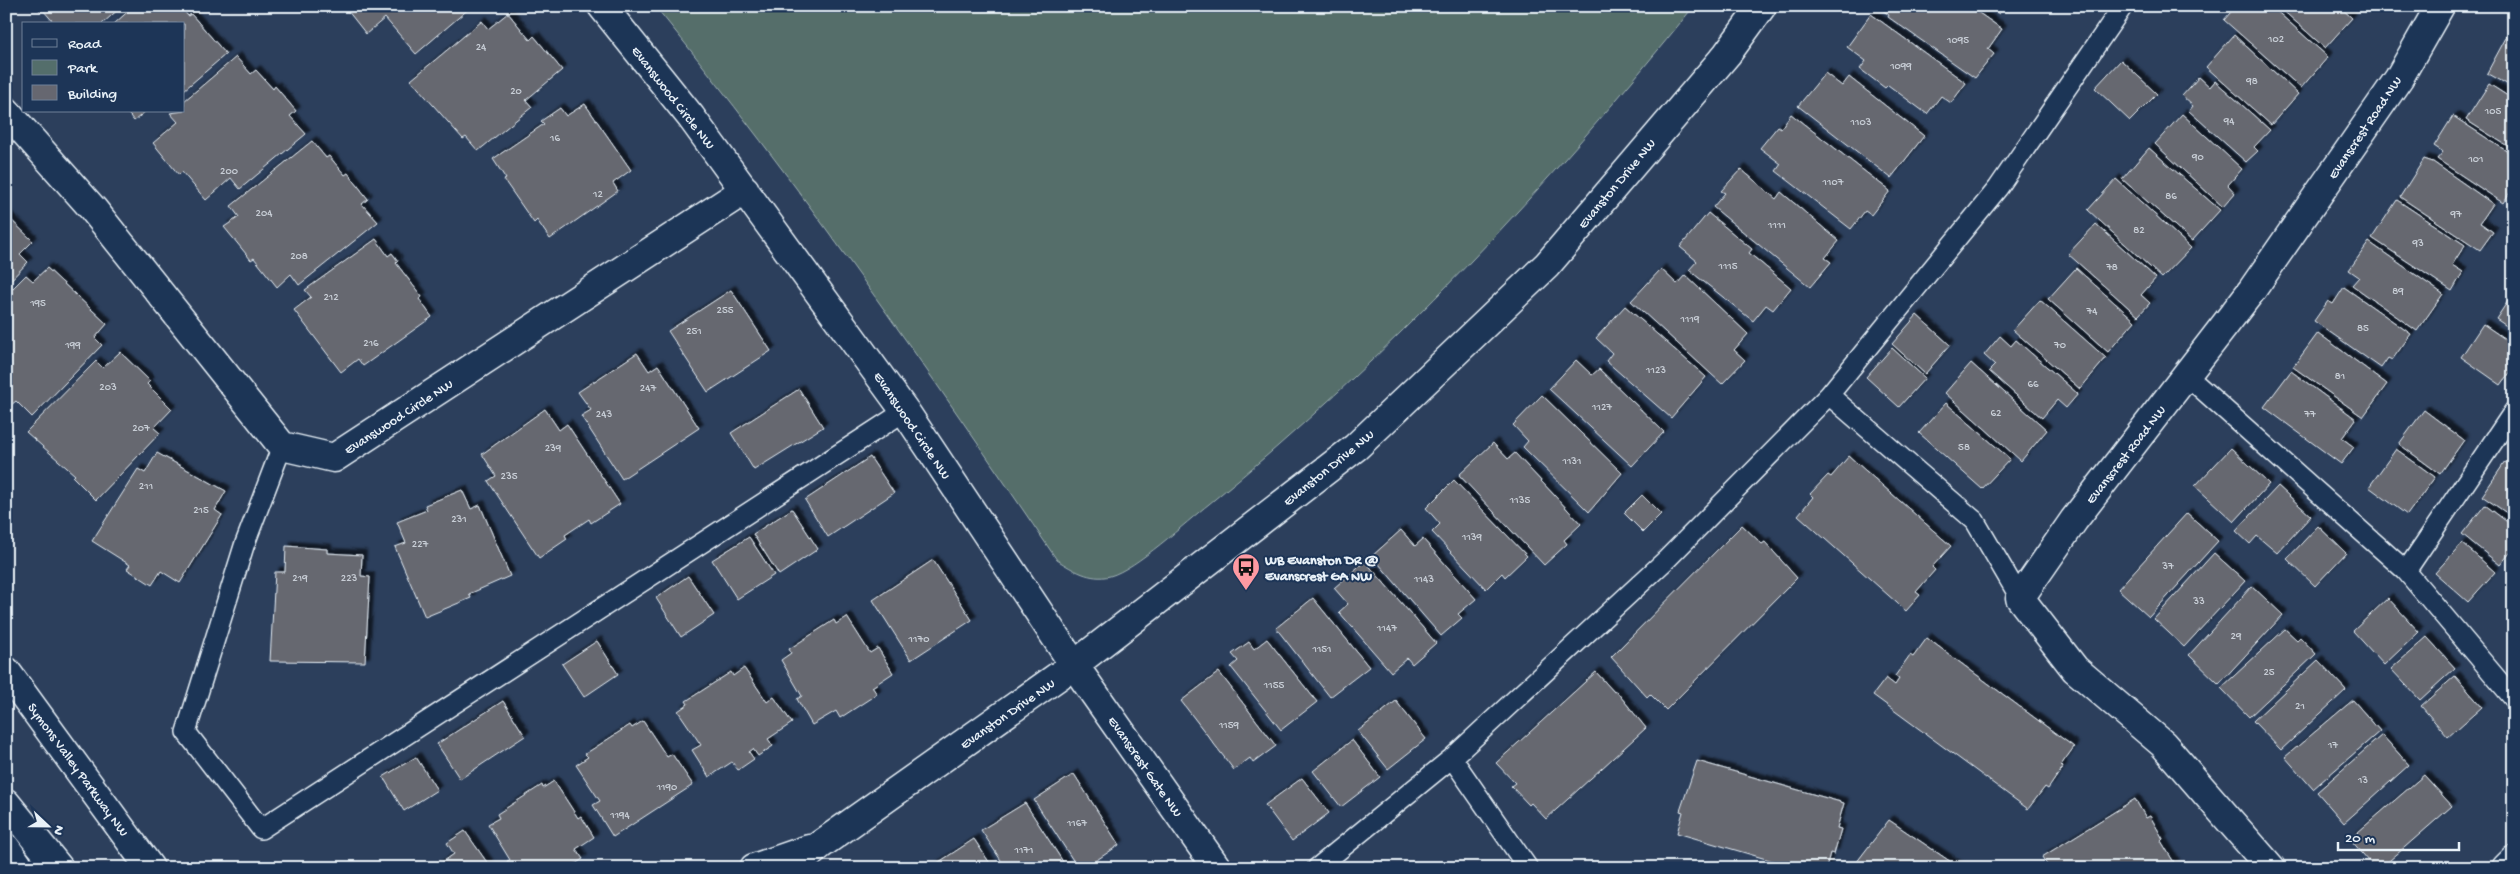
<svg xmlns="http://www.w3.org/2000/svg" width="2520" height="874" viewBox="0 0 2520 874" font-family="'Gochi Hand',sans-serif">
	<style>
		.green { fill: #546e6b; stroke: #9eb0b2 }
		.building { fill: #666770; stroke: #e8f1f8; filter: url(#shadow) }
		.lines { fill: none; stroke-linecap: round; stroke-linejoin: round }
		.service-casing { stroke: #e8f1f8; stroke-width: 22 }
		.minor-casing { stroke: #e8f1f8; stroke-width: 31 }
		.tertiary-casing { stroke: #e8f1f8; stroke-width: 31 }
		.secondary-casing { stroke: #e8f1f8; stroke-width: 31 }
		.service { stroke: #1d3557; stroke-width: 19 }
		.minor { stroke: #1d3557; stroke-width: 28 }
		.tertiary { stroke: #1d3557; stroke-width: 28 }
		.secondary { stroke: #1d3557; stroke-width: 28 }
		.labels { text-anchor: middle; stroke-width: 4; stroke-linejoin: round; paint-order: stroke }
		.number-label { font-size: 11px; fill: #c8ced6 }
		.street-label { font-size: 14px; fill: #e8f1f8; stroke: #1d3557 }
		.poi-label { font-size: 14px; font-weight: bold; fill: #e8f1f8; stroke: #1d3557; text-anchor: start }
	</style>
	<defs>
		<filter id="shadow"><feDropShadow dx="4.5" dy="-4.5" stdDeviation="1" flood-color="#0009"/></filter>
	</defs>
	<rect width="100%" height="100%" fill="#2c3f5c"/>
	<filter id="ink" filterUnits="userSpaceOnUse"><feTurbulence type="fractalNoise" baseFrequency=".02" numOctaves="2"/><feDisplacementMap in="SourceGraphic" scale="10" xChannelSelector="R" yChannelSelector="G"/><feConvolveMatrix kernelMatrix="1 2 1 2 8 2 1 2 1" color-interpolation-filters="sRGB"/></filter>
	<g filter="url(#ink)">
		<path class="green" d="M655 6H1694C1548 187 1390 357 1209 504 1186 522 1136 569 1110 576 1090 581 1073 570 1057 560 929 371 799 183 655 6Z"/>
		<path class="building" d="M35 6H122L102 24H55L43 10 41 12Z
			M134 6H180L188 16 191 14 226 54 184 90V24H114Z
			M344 6H472L416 54 385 18 366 34Z
			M1877 6H1969L2002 29 1988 49 1994 54 1975 78 1888 17 1889 15Z
			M1988 6H2004L1999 14Z
			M2236 6H2271L2328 57 2301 88 2224 20Z
			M2278 6H2339L2352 18 2325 48Z
			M508 13 530 40 534 36 562 70 526 100 532 107 478 151 466 137 463 139 411 80 482 21 488 29Z
			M1871 14 1966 83 1951 103 1941 96 1927 114 1888 85 1885 88 1860 69 1866 61 1847 47Z
			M2508 34 2514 37V88L2487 73Z
			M2234 35 2298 94 2271 125 2206 67Z
			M236 57 251 74 256 70 273 89 275 86 296 111 290 116 306 134 240 189 231 178 206 200 182 172 179 175 153 143 178 122 170 113 184 111V101Z
			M2121 60 2157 94 2130 121 2095 88Z
			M1825 73 1842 86 1849 77 1924 136 1891 178 1798 106Z
			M2199 77 2210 87 2215 81 2270 130 2254 147 2258 151 2246 162 2189 111 2193 106 2182 96Z
			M2489 84 2514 100V150L2466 120Z
			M585 104 631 170 613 183 618 191 550 239 537 220 534 223 504 180 506 179 493 159 544 124 541 121 560 108 566 116Z
			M126 111H146L134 121Z
			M1791 114 1890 191 1871 215 1865 211 1851 229 1776 171 1781 164 1760 148 1778 126 1781 128Z
			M2182 114 2242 169 2228 185 2235 193 2223 207 2155 144Z
			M2453 116 2514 156V186L2503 203 2437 159 2443 152 2434 146Z
			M312 141 326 158 329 156 345 175 348 173 368 199 362 204 378 222 299 285 291 274 277 287 254 258 251 260 224 227 239 217 231 206Z
			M2149 148 2220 210 2192 241 2122 179Z
			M2424 159 2433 162 2493 204 2480 223 2493 232 2480 250 2400 197Z
			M1741 169 1776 199 1781 192 1839 241 1825 258 1831 262 1810 287 1713 207 1725 193 1721 191Z
			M2116 179 2191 248 2162 278 2088 210Z
			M2397 200 2465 245 2452 265 2463 272 2452 291 2372 238Z
			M1708 213 1752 249 1749 253 1791 288 1773 310 1766 305 1753 321 1689 270 1697 261 1680 247Z
			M6 215 33 241 20 254 28 262 6 285Z
			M2096 224 2156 278 2141 295 2150 303 2138 316 2068 254Z
			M376 239 388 256 392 253 398 261 396 263 422 297 419 299 432 317 363 366 358 359 341 372 294 310 311 297 305 290Z
			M2369 242 2443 294 2417 331 2352 285 2359 277 2349 270Z
			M47 268 107 324 95 338 102 345 32 417 16 401 11 405 6 400V295L26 275 33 281Z
			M2076 268 2135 321 2108 352 2048 299Z
			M1661 269 1677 284 1685 275 1748 334 1734 350 1745 360 1722 384 1631 301Z
			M2344 287 2411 334 2392 360 2388 358 2381 368 2314 321 2328 301 2333 304Z
			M731 290 771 351 708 392 668 331Z
			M2514 292V331L2496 319Z
			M2040 300 2106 358 2080 389 2013 330Z
			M1625 306 1706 377 1671 418 1606 361 1612 353 1596 338Z
			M1917 315 1950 345 1925 374 1892 344Z
			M2483 324 2514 345V367L2501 385 2461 357Z
			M2318 333 2387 384 2363 417 2293 367Z
			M2000 336 2011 346 2016 340 2078 394 2066 408 2057 400 2042 418 1989 371 1995 365 1984 355Z
			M1892 348 1925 378 1899 407 1866 377Z
			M120 352 150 381 147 384 172 409 154 428 160 433 96 500 73 477 75 475 26 432 96 361 103 368Z
			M637 353 649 371 658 365 699 428 622 479 581 416 591 410 578 392Z
			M1576 360 1592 375 1599 369 1664 432 1632 466 1549 389Z
			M1971 363 2047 430 2021 461 1945 393Z
			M2291 371 2356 419 2342 438 2354 447 2341 464 2264 407Z
			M799 389 823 427 754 470 731 433Z
			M1542 395 1622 473 1589 512 1523 447 1528 441 1513 425Z
			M1946 403 2010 459 1982 489 1919 433Z
			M545 409 559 430 567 424 620 504 591 523 589 519 565 535 567 539 539 558 488 481 496 476 482 454Z
			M2424 410 2464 440 2440 474 2399 444Z
			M1493 443 1508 459 1515 453 1581 524 1564 540 1567 544 1544 565 1459 475Z
			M2231 448 2269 484 2234 522 2195 486Z
			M2396 449 2435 477 2407 515 2369 487Z
			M157 453 226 491 215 510 222 515 180 583 161 571 152 585 127 569 130 565 92 541 138 469 145 473Z
			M1849 456 1951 546 1932 567 1935 570 1916 592 1920 595 1906 611 1798 515 1813 497 1810 494 1828 475 1831 477Z
			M870 457 894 493 828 537 805 500Z
			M2505 462 2514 468V518L2482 496Z
			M1454 480 1527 556 1505 577 1502 573 1486 589 1432 532 1440 524 1426 508Z
			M2278 486 2311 516 2277 553 2257 536 2250 544 2236 531Z
			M462 490 471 509 480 505 510 576 469 594 471 598 425 617 395 547 406 543 397 522 427 510 425 505Z
			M1642 495 1661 514 1643 532 1624 513Z
			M2485 505 2514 527V548L2500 565 2462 534Z
			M792 509 818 549 779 575 753 534Z
			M2187 513 2218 541 2149 617 2118 589Z
			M1742 525 1762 544 1765 542 1797 578 1666 710 1650 694 1647 697 1611 657Z
			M2318 526 2346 553 2315 586 2287 559Z
			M1401 530 1415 546 1423 539 1476 599 1458 614 1462 618 1441 636 1372 556Z
			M749 537 774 575 737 599 712 560Z
			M2462 543 2495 572 2468 602 2435 573Z
			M286 546 327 549V553L362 555 361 576 370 577 365 662 270 661 275 572H285Z
			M2214 553 2245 581 2184 647 2154 619Z
			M933 560 972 620 911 660 873 600Z
			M1365 561 1436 643 1412 664 1407 658 1391 672 1339 612 1348 604 1334 588Z
			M688 576 714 615 681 637 656 598Z
			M2252 586 2283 615 2219 684 2189 655Z
			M1313 598 1369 667 1330 697 1276 628Z
			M2388 598 2419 632 2384 665 2353 631Z
			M847 617 870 653 878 648 893 673 872 687 877 694 840 718 836 711 812 725 797 699 802 696 781 660 791 653 789 649 834 620 836 624Z
			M2285 629 2297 640 2300 637 2316 654 2249 717 2221 688Z
			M2514 636V647L2508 642Z
			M2427 637 2455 668 2420 700 2391 669Z
			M1927 638 2074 747 2061 765 2063 767 2048 789 2045 787 2028 809 1873 695 1886 678 1895 685 1899 679 1895 676 1910 655 1913 657Z
			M1267 639 1317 702 1281 730 1231 667 1238 661 1232 654 1249 642 1254 649Z
			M597 641 618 674 584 697 562 664Z
			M2318 660 2346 690 2281 750 2253 721Z
			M744 668 767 702 774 697 792 723 768 739 773 746 758 756 753 749 749 752 754 759 738 770 732 762 709 777 692 750 701 745 678 711 688 704 686 701 731 672 733 676Z
			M1219 672 1276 746 1253 763 1250 758 1234 770 1181 701Z
			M1596 672 1614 692 1616 691 1646 728 1546 819 1531 803 1529 805 1511 786 1515 783 1496 763Z
			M2455 676 2482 707 2448 737 2421 706Z
			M2353 700 2380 731 2313 789 2285 757Z
			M503 701 525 736 460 779 437 744Z
			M1396 701 1426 739 1388 769 1358 731Z
			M643 721 667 757 672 754 693 785 613 837 593 805 600 801 576 765 588 757 585 754 630 725 632 728Z
			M2382 735 2409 765 2344 823 2317 792Z
			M1352 740 1380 777 1341 807 1313 771Z
			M416 757 437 790 404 811 383 777Z
			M1697 761 1844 803 1837 828 1841 829 1834 854 1830 853 1826 868H1797L1677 833 1683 812 1680 811Z
			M1074 774 1119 845 1085 868H1078L1034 800Z
			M2424 775 2452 806 2381 868H2375L2350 839Z
			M1302 778 1329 813 1292 841 1265 805Z
			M554 781 578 818 581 816 594 837 576 849 583 859 569 868H511L507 861 510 860 488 824 499 818 497 814 542 785 543 788Z
			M2135 799 2146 818 2150 816 2163 839 2161 841 2175 864 2169 868H2049L2042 857Z
			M1025 803 1067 868H1006L981 830Z
			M1889 820 1960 868H1857L1859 865 1856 863Z
			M465 831 491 868H434L454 854 447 843Z
			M974 839 993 868H934L933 866Z"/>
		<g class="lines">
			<g class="service-casing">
				<path id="service" d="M2186 375 2406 571 2514 699
					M1829 395 1975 521 2020 598
					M282 446 244 546 186 732 261 829 905 411
					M2406 571 2514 411
					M1452 758 1528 868
					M1317 868 1452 758 1667 559 1829 395 1998 188 2123 6"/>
			</g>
			<g class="minor-casing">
				<path id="minor" d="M602 6 691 117 905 411 1074 665 1217 868
					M6 111 93 209 282 446 334 458 745 190
					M2271 868 2163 744 2075 669 2020 598 2074 520 2252 290 2399 78 2440 6
					M2506 868 2514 860"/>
			</g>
			<g class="tertiary-casing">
				<path id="tertiary" d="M754 868 809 849
					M793 868 820 845 1074 665 1356 447 1547 265 1727 54 1762 6"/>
			</g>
			<g class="secondary-casing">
				<path id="secondary" d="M6 671 150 868
					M6 803 59 868
					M6 848 20 868"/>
			</g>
			<use href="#service" class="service"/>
			<use href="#minor" class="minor"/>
			<use href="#tertiary" class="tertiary"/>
			<use href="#secondary" class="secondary"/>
		</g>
	</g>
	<defs>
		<g id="bus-pin" transform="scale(1.4375)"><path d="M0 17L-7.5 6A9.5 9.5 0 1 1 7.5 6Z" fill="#ff9aa2" stroke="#1d3557"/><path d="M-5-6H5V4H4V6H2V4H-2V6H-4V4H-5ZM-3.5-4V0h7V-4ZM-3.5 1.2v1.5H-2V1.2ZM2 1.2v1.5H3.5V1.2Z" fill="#111"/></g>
	</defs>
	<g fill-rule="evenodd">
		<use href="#bus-pin" x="1246" y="567"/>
	</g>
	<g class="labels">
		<g class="number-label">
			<text x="2276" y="42">102</text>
			<text x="1958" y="43">1095</text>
			<text x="481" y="50">24</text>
			<text x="1901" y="69">1099</text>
			<text x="2252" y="84">98</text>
			<text x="516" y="94">20</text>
			<text x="2493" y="114">105</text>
			<text x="2229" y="124">94</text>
			<text x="1861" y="125">1103</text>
			<text x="555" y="141">16</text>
			<text x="2198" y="160">90</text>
			<text x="2476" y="162">101</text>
			<text x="229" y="174">200</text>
			<text x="1833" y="185">1107</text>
			<text x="598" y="197">12</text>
			<text x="2171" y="199">86</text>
			<text x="264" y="216">204</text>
			<text x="2456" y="217">97</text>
			<text x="1777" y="228">1111</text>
			<text x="2139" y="233">82</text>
			<text x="2418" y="246">93</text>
			<text x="299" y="259">208</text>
			<text x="1728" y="269">1115</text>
			<text x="2112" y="270">78</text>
			<text x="2398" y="294">89</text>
			<text x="331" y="300">212</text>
			<text x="38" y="306">195</text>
			<text x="725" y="313">255</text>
			<text x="2092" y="314">74</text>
			<text x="1690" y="322">1119</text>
			<text x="2363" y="331">85</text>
			<text x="694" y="334">251</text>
			<text x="371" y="346">216</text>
			<text x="73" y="348">199</text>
			<text x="2060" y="348">70</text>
			<text x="1656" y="373">1123</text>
			<text x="2340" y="379">81</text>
			<text x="2033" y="387">66</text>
			<text x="108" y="390">203</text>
			<text x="648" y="391">247</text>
			<text x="1602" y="410">1127</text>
			<text x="1996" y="416">62</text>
			<text x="604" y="417">243</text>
			<text x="2310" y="417">77</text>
			<text x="141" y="431">207</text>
			<text x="1964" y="450">58</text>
			<text x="553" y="451">239</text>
			<text x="1572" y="464">1131</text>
			<text x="509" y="479">235</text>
			<text x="146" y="489">211</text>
			<text x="1520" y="503">1135</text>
			<text x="201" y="513">215</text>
			<text x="459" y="522">231</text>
			<text x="1472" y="540">1139</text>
			<text x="420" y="547">227</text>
			<text x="2168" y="569">37</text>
			<text x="300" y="581">219</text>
			<text x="349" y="581">223</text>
			<text x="1424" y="582">1143</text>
			<text x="2199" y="604">33</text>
			<text x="1387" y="631">1147</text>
			<text x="2236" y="639">29</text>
			<text x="919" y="642">1170</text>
			<text x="1322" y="652">1151</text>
			<text x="2269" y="675">25</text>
			<text x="1274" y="688">1155</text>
			<text x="2300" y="709">21</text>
			<text x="1229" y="728">1159</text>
			<text x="2333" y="748">17</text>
			<text x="2363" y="783">13</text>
			<text x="667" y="790">1190</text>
			<text x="620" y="818">1194</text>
			<text x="1077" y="826">1167</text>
			<text x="1024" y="853">1171</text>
		</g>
		<g class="street-label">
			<text transform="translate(674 97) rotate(52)" y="5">Evanswood Circle NW</text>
			<text transform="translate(2364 127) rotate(-56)" y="5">Evanscrest Road NW</text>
			<text transform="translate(1616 183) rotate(-50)" y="5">Evanston Drive NW</text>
			<text transform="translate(398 416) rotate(-33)" y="5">Evanswood Circle NW</text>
			<text transform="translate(913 425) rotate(56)" y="5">Evanswood Circle NW</text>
			<text transform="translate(2125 454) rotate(-52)" y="5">Evanscrest Road NW</text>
			<text transform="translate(1328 467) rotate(-39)" y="5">Evanston Drive NW</text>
			<text transform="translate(1007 713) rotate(-35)" y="5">Evanston Drive NW</text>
			<text transform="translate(1146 766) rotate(55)" y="5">Evanscrest Gate NW</text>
			<text transform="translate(79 769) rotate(54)" y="5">Symons Valley Parkway NW</text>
		</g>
		<g class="poi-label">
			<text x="1265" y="564">WB Evanston DR @<tspan x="1265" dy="16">Evanscrest GA NW</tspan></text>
		</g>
	</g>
	<rect width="2520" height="874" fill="none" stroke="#1d3557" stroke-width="25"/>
	<rect x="12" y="12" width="2495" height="849" fill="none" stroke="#e8f1f8" stroke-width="2" filter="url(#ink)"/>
	<rect x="22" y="22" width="162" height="90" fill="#1d3557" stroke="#6e8097"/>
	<rect x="32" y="39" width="25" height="8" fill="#1d3557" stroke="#6e8097"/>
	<text x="68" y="48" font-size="15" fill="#e8f1f8">Road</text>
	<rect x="32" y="60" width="25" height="15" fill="#546e6b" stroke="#6e8097"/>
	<text x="68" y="72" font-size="15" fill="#e8f1f8">Park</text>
	<rect x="32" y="85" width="25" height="15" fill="#666770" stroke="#6e8097"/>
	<text x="68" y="98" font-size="15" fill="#e8f1f8">Building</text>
	<g transform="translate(48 826) rotate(112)" stroke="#1d3557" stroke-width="4" paint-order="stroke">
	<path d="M0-4L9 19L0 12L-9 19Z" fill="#e8f1f8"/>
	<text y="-8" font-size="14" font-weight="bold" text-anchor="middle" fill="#e8f1f8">N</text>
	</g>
	<path d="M2338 842v8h121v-8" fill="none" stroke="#e8f1f8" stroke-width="2.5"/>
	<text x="2345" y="842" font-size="15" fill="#e8f1f8" stroke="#1d3557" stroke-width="4" paint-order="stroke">20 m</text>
</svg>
